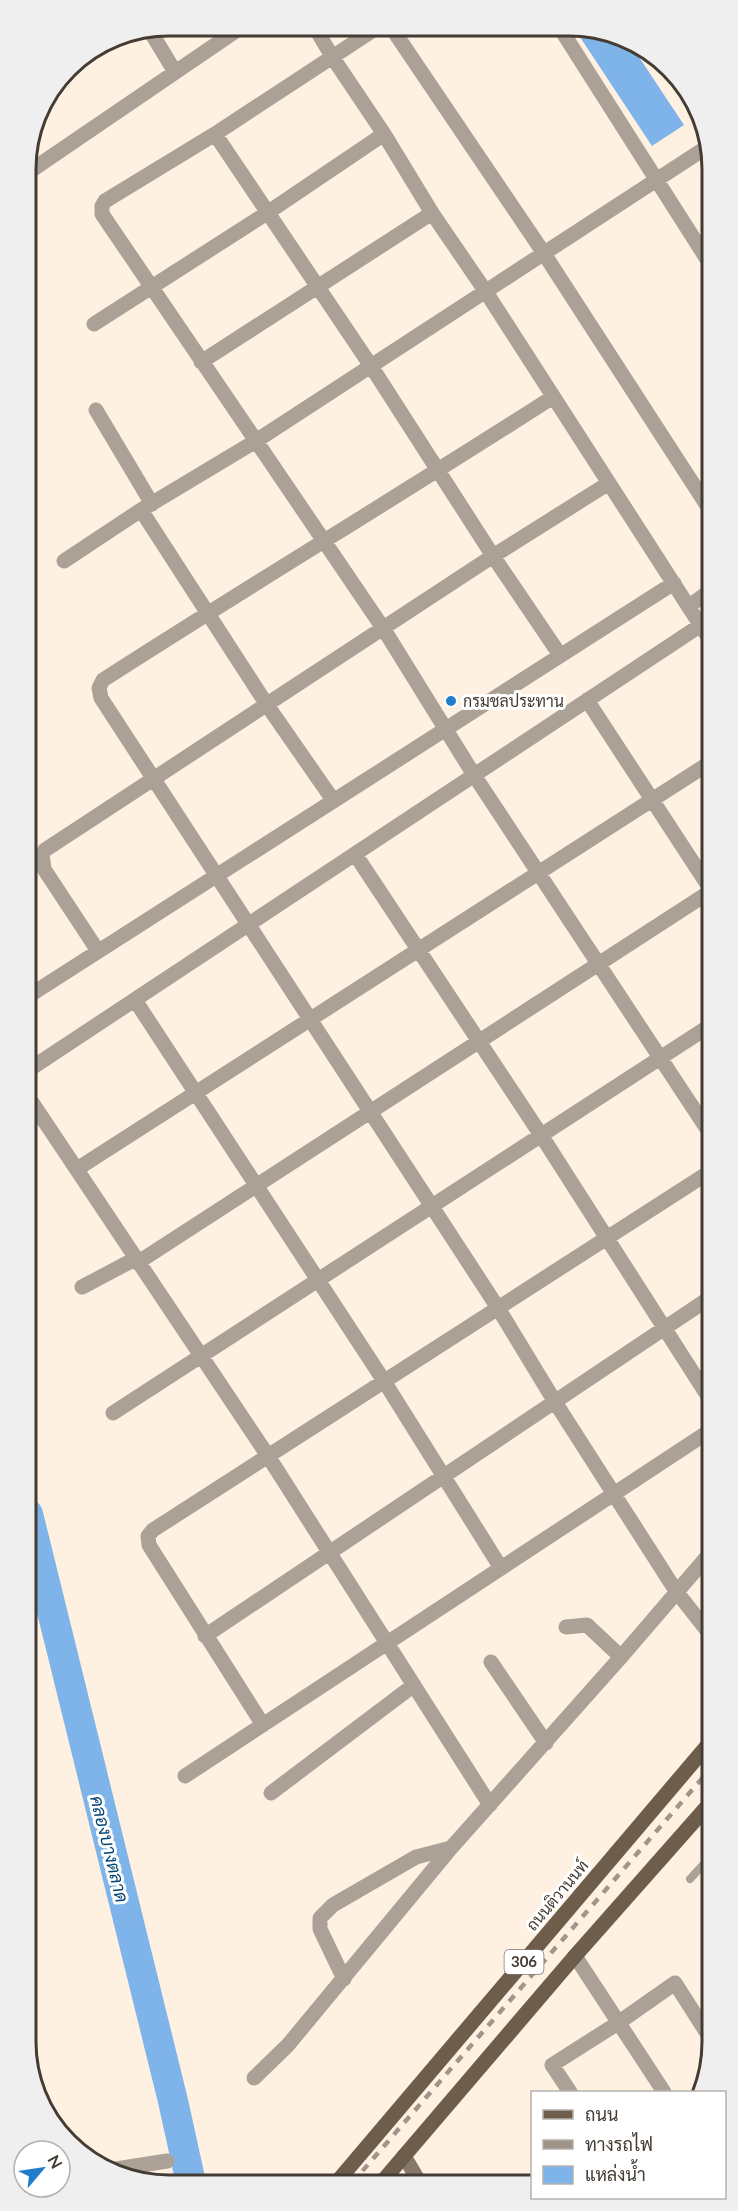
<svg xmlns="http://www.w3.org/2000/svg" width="738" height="2211" viewBox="0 0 738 2211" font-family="Lato,Sarabun,sans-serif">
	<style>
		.water { fill: #7eb4e9 }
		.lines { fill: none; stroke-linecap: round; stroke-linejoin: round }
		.river { stroke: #7eb4e9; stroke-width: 30 }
		.lane { stroke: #aba197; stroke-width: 8 }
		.street { stroke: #aba197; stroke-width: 15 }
		.secondary { stroke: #87796a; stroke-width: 15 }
		.primary { stroke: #6e5d4b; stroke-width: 15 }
		.rail { stroke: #a19589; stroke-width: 4.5; stroke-dasharray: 8 8; stroke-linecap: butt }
		.poi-dot { fill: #207dc9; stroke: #fff; stroke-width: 2 }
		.labels { text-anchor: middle; stroke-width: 6; stroke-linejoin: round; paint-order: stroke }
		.shield { fill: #fff; stroke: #7c7670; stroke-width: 1.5 }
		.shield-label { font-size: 15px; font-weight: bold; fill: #443b32 }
		.poi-label { font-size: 16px; fill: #443b32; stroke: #fff; text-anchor: start }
		.street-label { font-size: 16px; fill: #443b32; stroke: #fff }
		.water-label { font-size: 18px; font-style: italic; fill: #034374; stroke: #fff }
		.rim { fill: none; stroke: #443b32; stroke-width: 3 }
	</style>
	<rect width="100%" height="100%" fill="#fff1e2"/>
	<path class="water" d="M574 28H597L633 48 684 125 652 146Z"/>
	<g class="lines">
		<path class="river" d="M28 1514 173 2101 191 2183"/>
		<path class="lane" d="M690 1879 712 1855"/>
		<path class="street" d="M314 26 333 58 384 134 432 213 486 292 710 640
			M378 27 215 134 105 201 102 206V214L383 628 474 775 711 1135
			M391 27 543 252 710 510
			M560 28 710 264
			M149 29 175 72
			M215 134 371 366 493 556 560 655
			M26 174 243 26
			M94 324 267 213 384 134
			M201 362 432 213
			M553 397C404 493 252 584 103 680L99 688 101 698 498 1308 555 1402 676 1591 712 1637
			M96 410 152 504
			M141 510 267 705 333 800
			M64 561 141 510 256 441 710 145
			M689 606 710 591
			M587 700 711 890
			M355 854 541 1135 711 1401
			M98 951 44 869 42 854 45 850 493 556 609 483
			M27 997 674 583
			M135 1000 384 1381 501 1568
			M27 1071 701 625
			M27 1095 268 1456 490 1805
			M77 1169 711 762
			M137 1263 711 891
			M82 1287 135 1259
			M113 1413 711 1025
			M566 1627 587 1625 621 1657
			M205 1636 711 1297
			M491 1662 546 1743
			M263 1725 149 1545 148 1536 153 1530 711 1171
			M185 1776 711 1430
			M271 1793 414 1685
			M575 1956 664 2092
			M344 1979 320 1929V1918L333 1905 416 1857 451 1848
			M254 2078 288 2045 451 1848 621 1657 712 1551
			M570 2092 552 2065 618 2023 675 1983 712 2041
			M116 2169 167 2161"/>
		<path class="secondary" d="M404 2156 420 2183"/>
		<path class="primary" d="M336 2183 712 1740
			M381 2183 575 1956 712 1801"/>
		<path class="rail" d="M352 2183 712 1767"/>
	</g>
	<circle class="poi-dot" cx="451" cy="701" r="6"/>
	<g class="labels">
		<rect class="shield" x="504.5" y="1950" width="39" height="24" rx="4.5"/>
		<g class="shield-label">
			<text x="524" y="1967">306</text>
		</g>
		<g class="poi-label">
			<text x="463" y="707">กรมชลประทาน</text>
		</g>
		<g class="street-label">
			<text transform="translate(557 1895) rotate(-50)" y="6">ถนนติวานนท์</text>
		</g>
		<g class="water-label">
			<text transform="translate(109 1849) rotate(76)" y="6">คลองบางตลาด</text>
		</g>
	</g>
	<path d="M0 0H738V2211H0ZM169 36H569A133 133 0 0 1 702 169V2042A133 133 0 0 1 569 2175H169A133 133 0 0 1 36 2042V169A133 133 0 0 1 169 36Z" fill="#f0efef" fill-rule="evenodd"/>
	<path class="rim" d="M169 36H569A133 133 0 0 1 702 169V2042A133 133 0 0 1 569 2175H169A133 133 0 0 1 36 2042V169A133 133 0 0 1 169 36Z"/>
	<rect x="531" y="2091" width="195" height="108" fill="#ffffff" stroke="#b4b1ad" stroke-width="1.5"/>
	<rect x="543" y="2110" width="30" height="9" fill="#6e5d4b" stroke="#b4b1ad" stroke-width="1.5"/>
	<text x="585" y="2121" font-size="18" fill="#443b32">ถนน</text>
	<rect x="543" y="2140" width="30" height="9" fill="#a19589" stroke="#b4b1ad" stroke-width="1.5"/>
	<text x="585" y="2151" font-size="18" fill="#443b32">ทางรถไฟ</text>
	<rect x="543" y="2166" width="30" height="18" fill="#7eb4e9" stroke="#b4b1ad" stroke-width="1.5"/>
	<text x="585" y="2181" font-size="18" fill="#443b32">แหล่งน้ำ</text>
	<g transform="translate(42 2169) rotate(61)"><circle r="28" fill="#ffffff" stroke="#b4b1ad" stroke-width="1.5"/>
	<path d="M0-4.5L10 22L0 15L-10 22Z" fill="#207dc9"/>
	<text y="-9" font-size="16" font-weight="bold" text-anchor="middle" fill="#443b32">N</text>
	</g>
</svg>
